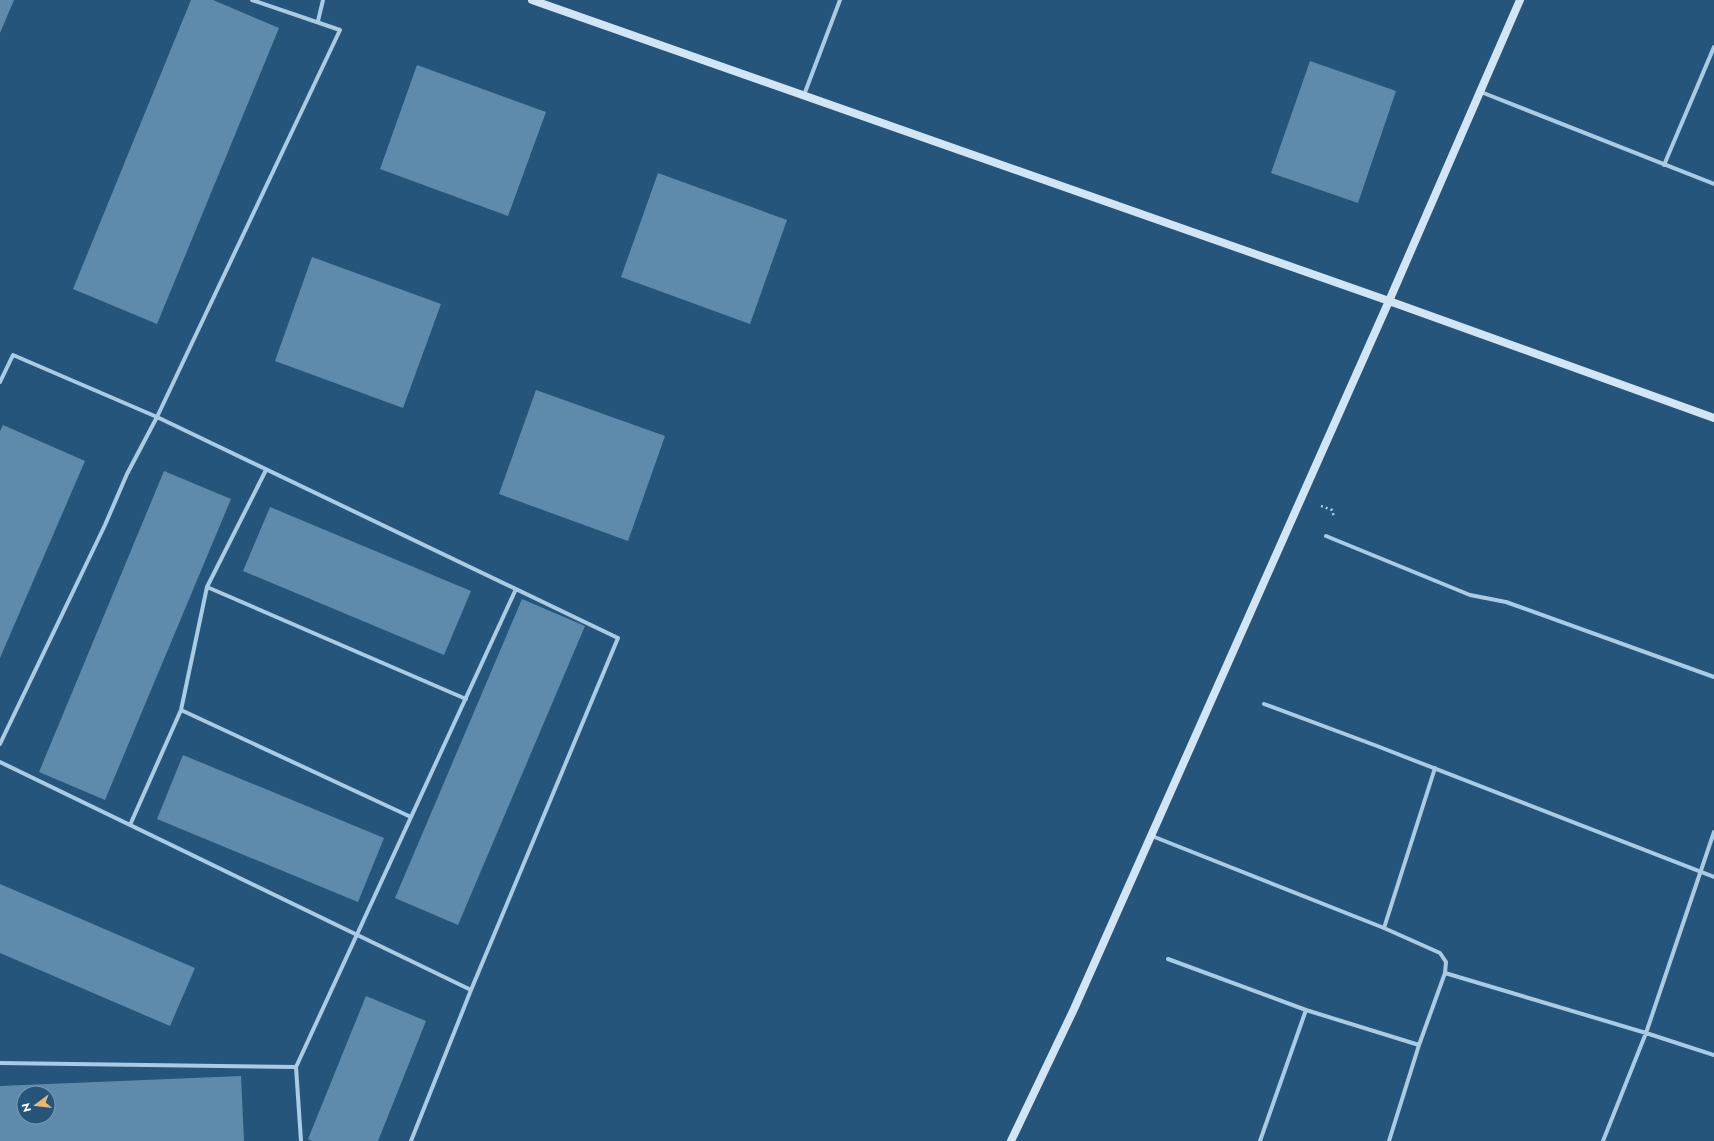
<svg xmlns="http://www.w3.org/2000/svg" width="1714" height="1141" viewBox="0 0 1714 1141" font-family="Jost,sans-serif">
	<style>
		.building { fill: #5e8bac; fill-rule: evenodd }
		.lines { fill: none; stroke-linecap: round; stroke-linejoin: round }
		.path { stroke: #a9cbe4; stroke-width: 2.5; stroke-dasharray: 2 3; stroke-linecap: butt }
		.street { stroke: #a9cbe4; stroke-width: 4 }
		.secondary { stroke: #d2e5f4; stroke-width: 8 }
	</style>
	<rect width="100%" height="100%" fill="#25557b"/>
	<path class="building" d="M0 0H14L0 33Z
		M191 0H213L279 28 157 324 73 289Z
		M1310 61 1396 91 1358 203 1271 173Z
		M417 65 546 112 508 216 380 169Z
		M658 173 787 220 750 324 621 277Z
		M312 257 441 304 403 408 275 361Z
		M536 390 665 436 628 541 499 494Z
		M3 425 85 461 0 658V431Z
		M164 471 231 499 105 800 39 772Z
		M270 507 471 591 444 655 243 571Z
		M522 599 585 626 458 925 395 898Z
		M183 755 384 838 358 902 157 819Z
		M0 884 195 968 170 1026 0 953Z
		M366 996 426 1021 378 1141H312L308 1139Z
		M241 1076 244 1141H0V1086ZM24 1093H48V1117H24Z"/>
	<g class="lines">
		<path class="path" d="M1321 506 1332 510 1334 517"/>
		<path class="street" d="M252 0 340 30 157 417 618 638 471 990 411 1141
			M318 21 323 0
			M1481 92 1714 184
			M804 95 840 0
			M1664 165 1714 47
			M0 382 13 355 157 417 127 474 105 525 0 744
			M1326 536 1470 595 1506 602 1714 677
			M207 587 466 699
			M1264 704 1377 746 1714 877
			M181 710 411 817
			M0 762 471 990
			M130 825 181 710 207 587 266 470
			M1152 836 1384 928 1440 953 1446 962 1445 973 1646 1033 1714 1055
			M1384 928 1435 768
			M1168 959 1306 1010
			M0 1063 296 1067
			M301 1141 296 1067 516 589
			M1260 1141 1306 1010 1419 1045
			M1389 1141 1419 1045 1445 973
			M1603 1141 1646 1033 1714 832"/>
		<path class="secondary" d="M532 0 1389 301 1714 418
			M1011 1141 1074 1009 1389 301 1520 0"/>
	</g>
	<g transform="translate(36 1105) rotate(255)"><circle r="19" fill="#25557b" stroke="#7c99b0"/>
	<path d="M0-3L7 15L0 10L-7 15Z" fill="#edb86e"/>
	<text y="-6" font-size="11" font-weight="bold" text-anchor="middle" fill="#ffffff">N</text>
	</g>
</svg>
